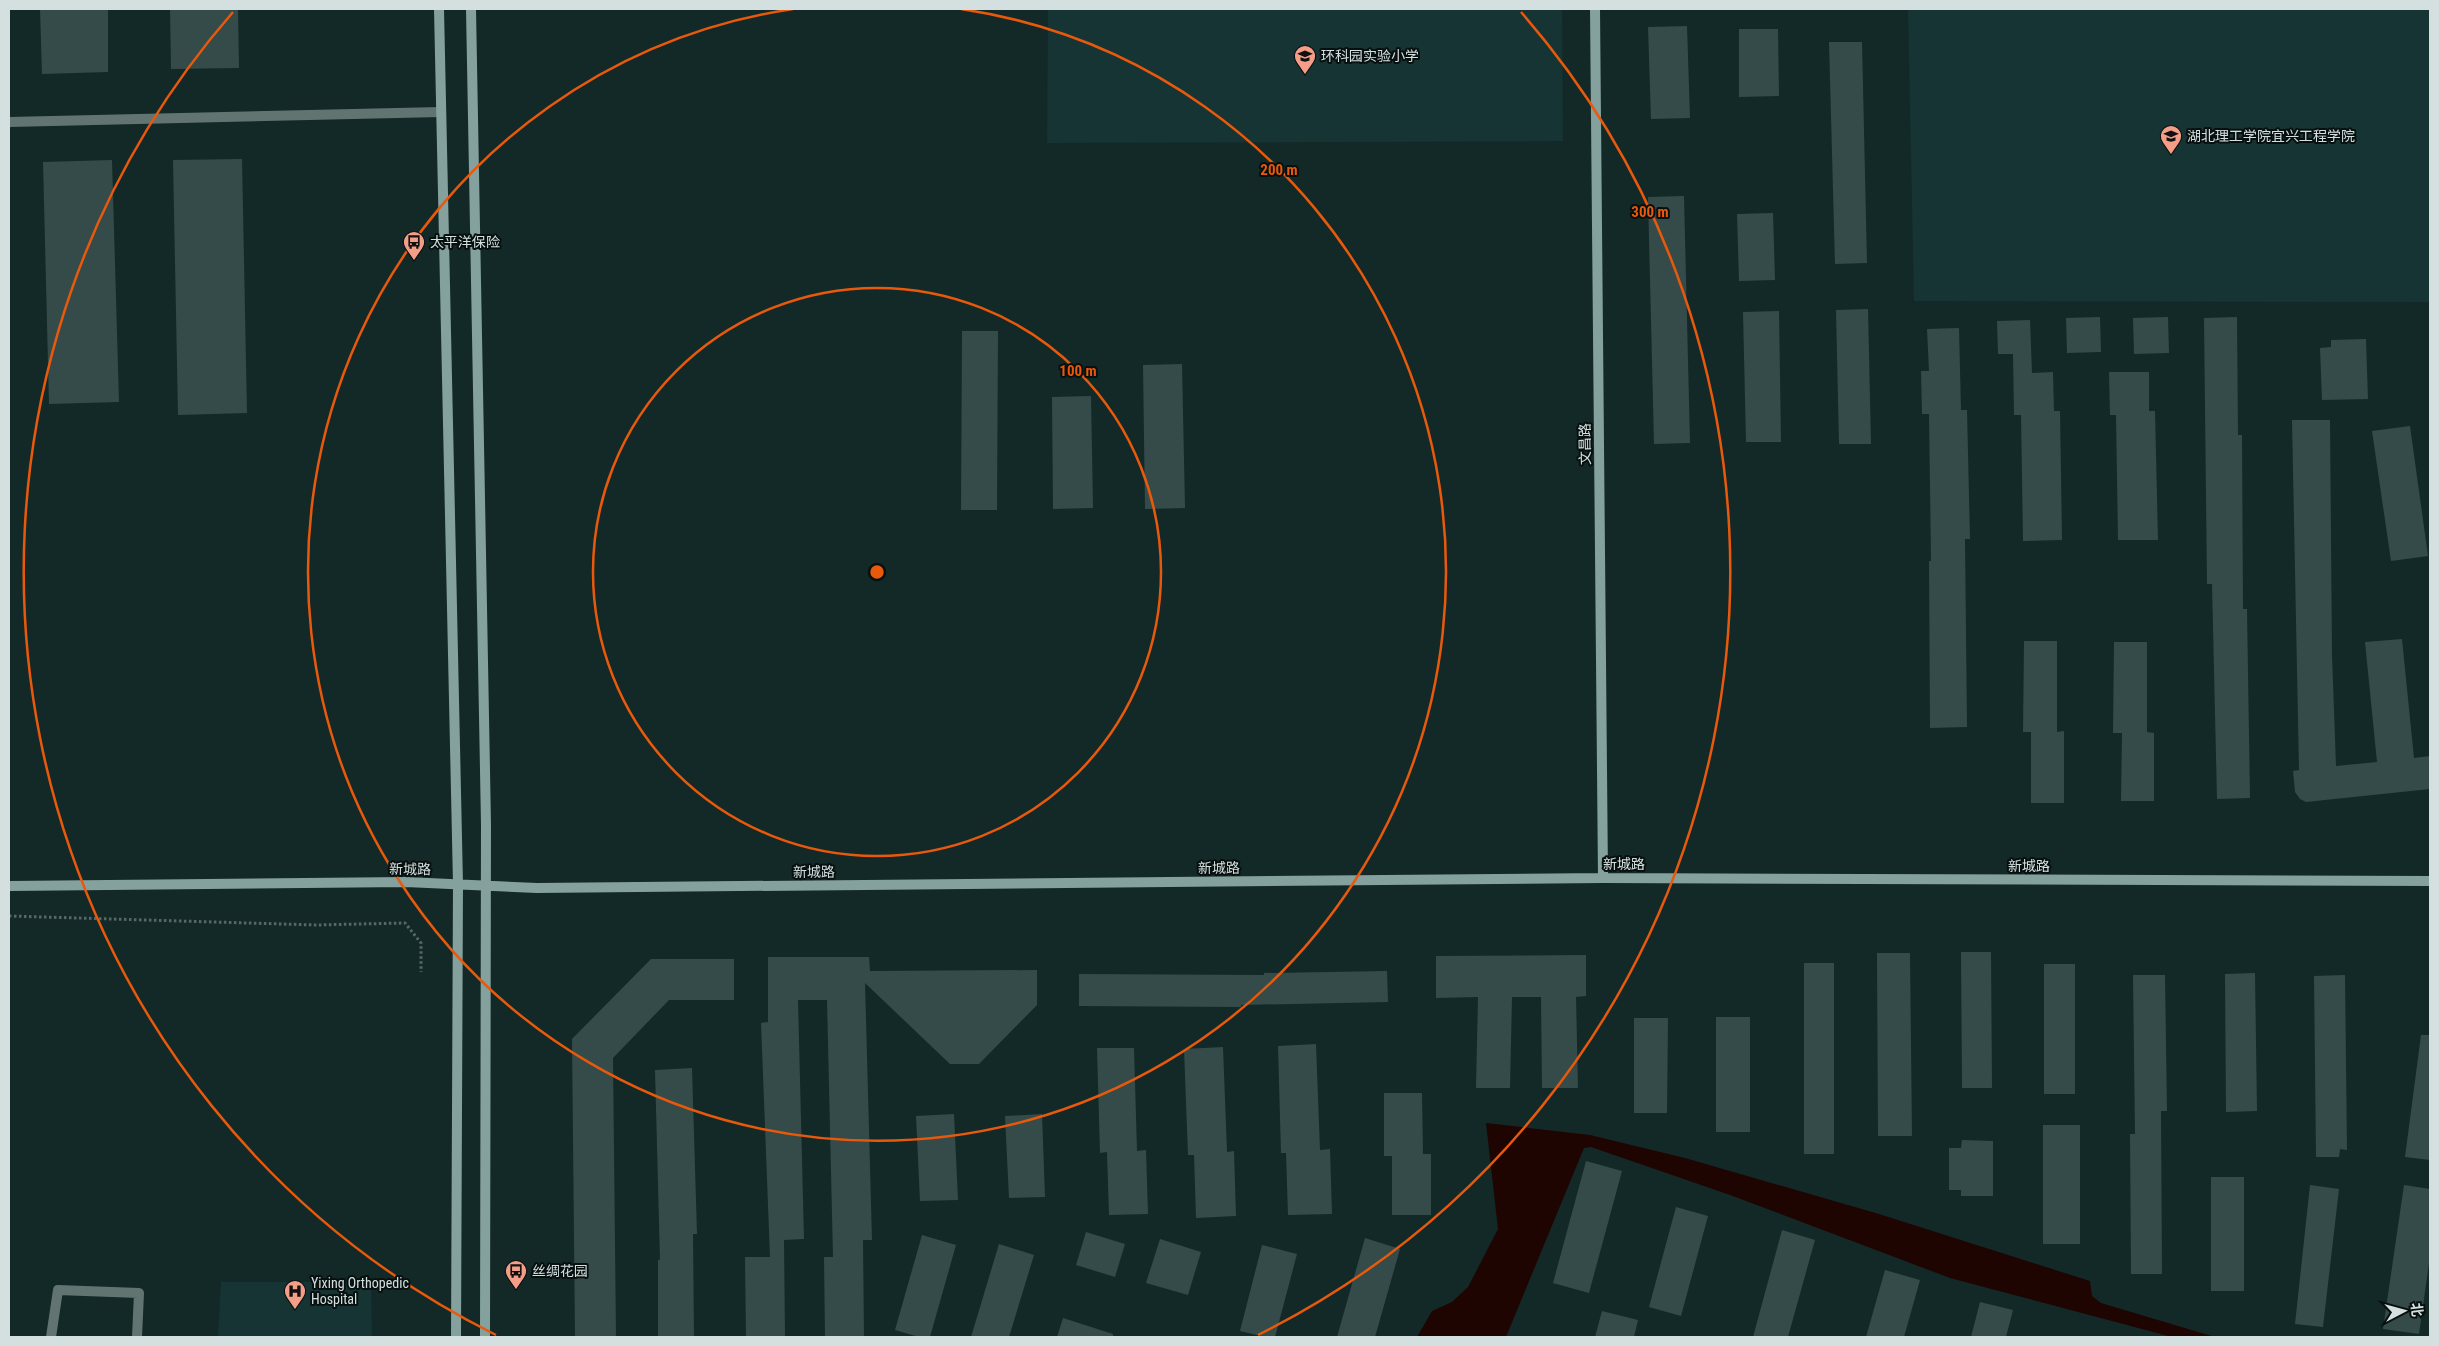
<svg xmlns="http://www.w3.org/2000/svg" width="2439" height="1346" viewBox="0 0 2439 1346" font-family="'Roboto Condensed','Noto Sans SC',sans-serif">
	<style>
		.built { fill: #153433 }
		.water { fill: #1e0502 }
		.building { fill: #354b49 }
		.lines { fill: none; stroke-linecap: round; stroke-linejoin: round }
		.path { stroke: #566867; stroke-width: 3; stroke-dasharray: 2.5 2.5; stroke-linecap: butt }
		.lane { stroke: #627472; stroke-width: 10 }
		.street { stroke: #627472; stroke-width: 10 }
		.secondary { stroke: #84a19e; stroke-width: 10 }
		.ring { fill: none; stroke: #e8590c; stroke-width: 2.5 }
		.labels { text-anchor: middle; stroke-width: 4; stroke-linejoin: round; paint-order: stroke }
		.poi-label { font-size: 14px; fill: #d3e0df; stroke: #07100f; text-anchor: start }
		.street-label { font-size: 14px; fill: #d3e0df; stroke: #07100f }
		.centre { fill: #e8590c; stroke: #07100f; stroke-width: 2.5 }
		.ring-label { font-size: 15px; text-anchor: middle; font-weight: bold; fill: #e8590c; stroke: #07100f; stroke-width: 4; stroke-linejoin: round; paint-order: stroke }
	</style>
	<rect width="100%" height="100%" fill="#132927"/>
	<path class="built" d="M1048 9H1562L1563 141 1047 143Z
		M1908 9H2430V302L1914 301Z
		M221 1282H371L372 1337H218Z"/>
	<path class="water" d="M1486 1123 1590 1135 1685 1158 1879 1214 2090 1281 2092 1296 2101 1303 2215 1337H2172L1950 1278 1730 1195 1591 1147 1584 1148 1506 1337H1417L1432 1311 1452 1302 1468 1287 1498 1229Z"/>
	<path class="building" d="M40 9H108V72L42 74Z
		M170 9H238L239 68 171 69Z
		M1687 26 1690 118 1651 119 1648 27Z
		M1739 29H1778L1779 96 1739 97Z
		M1829 42H1862L1867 263 1835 264Z
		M242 159 247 413 178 415 173 160Z
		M112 160 119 402 49 404 43 162Z
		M1684 196 1690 443 1654 444 1648 197Z
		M1773 213 1775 280 1739 281 1737 214Z
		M1868 309 1871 444H1839L1836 310Z
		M1779 311 1781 442H1746L1743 312Z
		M2100 317 2101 352 2067 353 2066 318Z
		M2168 317 2169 353 2134 354 2133 318Z
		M2237 317 2238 435H2242L2243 609H2247L2250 798 2217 799 2212 584H2207L2204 318Z
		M2030 320 2032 373 2053 372 2054 411H2060L2062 540 2023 541 2021 415H2014L2013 354H1998L1997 321Z
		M1959 328 1961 410H1967L1970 539H1965L1967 727 1930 728 1929 561H1931L1929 414H1922L1921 371H1929L1927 329Z
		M962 331H998L997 510H961Z
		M2366 339 2368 399 2322 400 2320 348 2331 347V340Z
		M1182 364 1185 508 1145 509 1143 365Z
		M2109 372H2149V411H2155L2158 540H2118L2116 415H2110Z
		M1091 396 1093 508 1053 509 1052 397Z
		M2292 420H2330L2332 655 2336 766 2377 762 2365 642 2402 639 2414 758 2430 756V789L2306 802 2300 799 2295 792 2293 771 2299 770Z
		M2410 426 2428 556 2391 561 2372 431Z
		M2024 641H2057V732L2064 731V803H2031V732H2023Z
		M2114 642H2147V732L2154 733V801H2121L2122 733H2113Z
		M1961 952H1991L1992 1088H1962Z
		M1877 953H1910L1912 1136H1878Z
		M1586 955V996L1576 997 1578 1088H1542L1541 997H1512L1510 1088H1476L1478 997 1436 998V956Z
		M768 957H869L870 971 1037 970V1005L979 1064H950L865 983 872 1240H863L864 1337H825L824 1257H833L827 1000H798L804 1239 784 1240 785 1337H746L745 1257H770L761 1023 768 1022Z
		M651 959H734V1000H669L613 1058 616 1337H575L572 1039Z
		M1804 963H1834V1154H1804Z
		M2044 964H2075V1094H2044Z
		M1387 971 1388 1002 1241 1005V1007L1079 1006V974L1264 975V973Z
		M2255 973 2257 1111 2226 1112 2225 974Z
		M2133 975H2165L2167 1111H2161L2162 1274H2131L2130 1134H2135Z
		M2345 975 2347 1150 2340 1149 2339 1157H2316L2314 976Z
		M1716 1017H1750V1132H1716Z
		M1634 1018H1668L1667 1113H1634Z
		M2421 1035H2430V1160L2405 1157Z
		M1316 1044 1320 1150 1330 1149 1332 1214 1288 1215 1286 1153H1281L1278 1046Z
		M1223 1047 1227 1152 1234 1151 1236 1216 1196 1218 1194 1155H1188L1184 1049Z
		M1097 1048H1134L1137 1151 1146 1150 1148 1214 1109 1215 1107 1152 1100 1153Z
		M692 1068 697 1234H693L694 1337H658V1260H660L655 1070Z
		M1384 1093H1422L1423 1154H1431V1215H1392V1156H1384Z
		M954 1114 958 1200 920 1201 916 1116Z
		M1042 1114 1045 1197 1009 1198 1005 1116Z
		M2043 1125H2080V1244H2043Z
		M1962 1140 1993 1141V1196H1961V1190H1949V1148H1961Z
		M1586 1161 1622 1171 1589 1293 1553 1283Z
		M2211 1177H2244V1291H2211Z
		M2310 1185 2339 1189 2323 1327 2295 1324Z
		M2404 1185 2430 1189V1256L2419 1334 2383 1329Z
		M1676 1207 1708 1216 1681 1316 1649 1307Z
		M1782 1230 1815 1240 1788 1337H1753Z
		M1086 1232 1125 1244 1115 1277 1076 1265Z
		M922 1235 956 1245 930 1337H919L895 1330Z
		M1365 1238 1400 1249 1375 1337H1337Z
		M1160 1239 1201 1252 1188 1295 1146 1283Z
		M999 1244 1034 1255 1009 1337H971Z
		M1262 1245 1297 1254 1275 1337H1265L1240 1331Z
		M1885 1270 1920 1280 1904 1337H1866Z
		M1980 1302 2013 1310 2006 1337H1971Z
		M1602 1311 1638 1320 1634 1337H1595Z
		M1063 1318 1113 1334V1337H1057Z"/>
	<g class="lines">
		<path class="path" d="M9 916 316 925 405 923 421 943V972"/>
		<path class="lane" d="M9 122 441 112"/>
		<path class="street" d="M51 1337 58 1290 139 1293 137 1337"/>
		<path class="secondary" d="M439 9 458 884 456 1337
			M471 9 486 825 485 1337
			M1595 9 1603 878
			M9 886 406 882 537 888 1603 878 2430 881"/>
	</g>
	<g class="ring">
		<circle cx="877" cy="572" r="284"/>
		<path d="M961 9A569 569 0 1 1 793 9"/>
		<path d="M496 1335A853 853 0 0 1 233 12M1521 12A853 853 0 0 1 1258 1335"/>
	</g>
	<defs>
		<g id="school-pin" transform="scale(1.125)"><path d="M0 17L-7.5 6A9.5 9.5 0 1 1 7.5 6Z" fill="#f49e88" stroke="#07100f"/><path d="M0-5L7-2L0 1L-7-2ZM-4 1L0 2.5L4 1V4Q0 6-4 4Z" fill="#111"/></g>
		<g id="university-pin" transform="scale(1.125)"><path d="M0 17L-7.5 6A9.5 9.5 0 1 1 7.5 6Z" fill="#f49e88" stroke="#07100f"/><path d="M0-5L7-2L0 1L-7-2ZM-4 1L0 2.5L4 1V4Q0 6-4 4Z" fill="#111"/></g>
		<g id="bus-pin" transform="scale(1.125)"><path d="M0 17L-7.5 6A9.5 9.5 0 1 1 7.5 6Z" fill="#f49e88" stroke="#07100f"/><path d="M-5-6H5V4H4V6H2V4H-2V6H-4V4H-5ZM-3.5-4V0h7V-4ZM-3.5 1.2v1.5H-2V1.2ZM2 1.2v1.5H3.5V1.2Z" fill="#111"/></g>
		<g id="hospital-pin" transform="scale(1.125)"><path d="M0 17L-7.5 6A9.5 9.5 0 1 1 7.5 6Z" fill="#f49e88" stroke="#07100f"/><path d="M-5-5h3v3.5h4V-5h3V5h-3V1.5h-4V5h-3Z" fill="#111"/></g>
	</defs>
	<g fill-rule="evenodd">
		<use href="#school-pin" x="1305" y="56"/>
		<use href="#university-pin" x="2171" y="136"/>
		<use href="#bus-pin" x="414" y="242"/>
		<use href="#bus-pin" x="516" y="1271"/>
		<use href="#hospital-pin" x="295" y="1291"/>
	</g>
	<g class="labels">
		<g class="poi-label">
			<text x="1321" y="61">环科园实验小学</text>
			<text x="2187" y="141">湖北理工学院宜兴工程学院</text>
			<text x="430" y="247">太平洋保险</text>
			<text x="532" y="1276">丝绸花园</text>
			<text x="311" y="1288">Yixing Orthopedic<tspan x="311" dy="16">Hospital</tspan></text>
		</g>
		<g class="street-label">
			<text transform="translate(1585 444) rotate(-91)" y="5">文昌路</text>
			<text x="1624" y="869">新城路</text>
			<text x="2029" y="871">新城路</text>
			<text transform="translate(1219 868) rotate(-1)" y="5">新城路</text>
			<text transform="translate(410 869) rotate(1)" y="5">新城路</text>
			<text transform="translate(814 872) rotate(-1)" y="5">新城路</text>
		</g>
	</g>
	<circle cx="877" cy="572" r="8" class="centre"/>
	<g class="ring-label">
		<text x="1279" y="175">200 m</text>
		<text x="1650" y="217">300 m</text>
		<text x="1078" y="376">100 m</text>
	</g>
	<rect width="2439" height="1346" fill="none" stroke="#d3e0df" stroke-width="20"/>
	<g transform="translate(2404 1311) rotate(84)" stroke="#07100f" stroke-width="4" paint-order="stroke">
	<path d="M0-4L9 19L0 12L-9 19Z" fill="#d3e0df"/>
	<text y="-8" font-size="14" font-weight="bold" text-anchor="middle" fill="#d3e0df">北</text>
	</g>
</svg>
